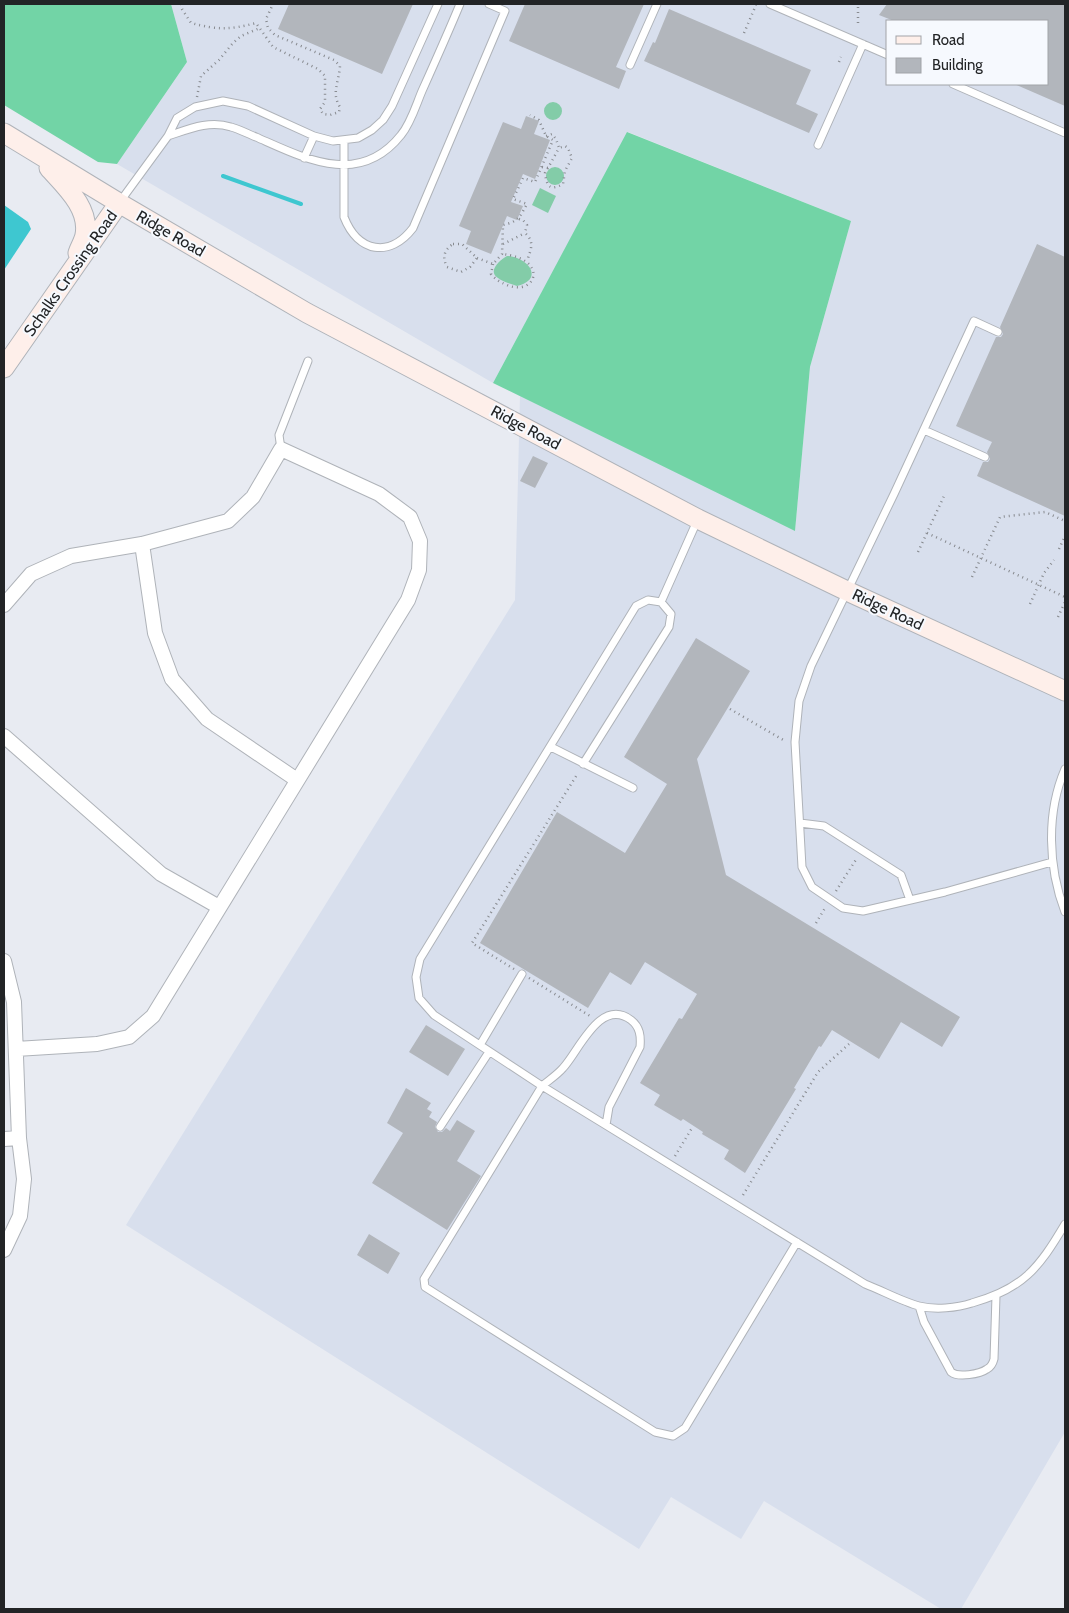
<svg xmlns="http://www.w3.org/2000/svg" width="1069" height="1613" viewBox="0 0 1069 1613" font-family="Cabin,sans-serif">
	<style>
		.built { fill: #d8dfed; fill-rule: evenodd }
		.green { fill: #83cca8 }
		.forest { fill: #72d4a6 }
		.water { fill: #3ec7d0 }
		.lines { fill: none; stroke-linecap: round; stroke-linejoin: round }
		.stream { stroke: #3ec7d0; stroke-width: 4 }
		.building { fill: #b2b6bc }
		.lane-casing { stroke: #afb3b9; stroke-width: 9 }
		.street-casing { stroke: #afb3b9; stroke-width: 16 }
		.secondary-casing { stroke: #afb3b9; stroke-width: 21 }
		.path { stroke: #888b90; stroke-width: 2.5; stroke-dasharray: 1 4; stroke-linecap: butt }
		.lane { stroke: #fff; stroke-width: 7 }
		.street { stroke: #fff; stroke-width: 14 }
		.secondary { stroke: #feefea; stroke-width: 19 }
		.labels { text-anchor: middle; stroke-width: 4; stroke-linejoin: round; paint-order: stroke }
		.street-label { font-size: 16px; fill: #222426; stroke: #f6f9fe }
	</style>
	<rect width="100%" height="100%" fill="#e8ebf2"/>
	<path class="built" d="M171 4H1065V1432L961 1609H941L764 1501 741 1539 671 1497 639 1549 126 1225 515 600 520 396 795 530 810 367 851 221 628 132 493 383 117 164 187 62ZM888 21H1048V84H888Z"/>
	<path class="green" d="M544 111a9 9 0 1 1 18 0a9 9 0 1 1-18 0Z
		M546 176a9 9 0 1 1 18 0a9 9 0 1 1-18 0Z
		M540 188 556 196 548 213 532 205Z
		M507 256C528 257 545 279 517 286 511 284 503 282 498 278 487 271 500 260 507 256Z"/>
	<path class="forest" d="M4 4H171L187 62 117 164 98 162 4 105Z
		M627 132 851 221 810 367 795 531 493 383Z"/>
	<path class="water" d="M4 205 28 222 31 229 4 270Z"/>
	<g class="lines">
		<path class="stream" d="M223 176 301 204"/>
	</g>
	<path class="building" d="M289 4H413L382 74 278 29Z
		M525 4H644L616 67 626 71 619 89 509 41Z
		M887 4H1065V106L1014 84H1048V21H894L879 15Z
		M669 9 811 70 796 104 818 114 809 133 644 61 653 42 655 43Z
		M526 116 539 121 534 134 550 140 535 179 523 174 511 202 523 206 517 220 507 216 491 254 466 244 471 231 459 226 503 122 521 129Z
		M1037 244 1065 257V516L977 476 983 462H988L990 459 987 452 992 442 956 426 996 337H1001L1003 334 1000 327Z
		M533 456 548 463 535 488 520 481Z
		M696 638 750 671 697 759 726 875 960 1017 942 1047 901 1022 879 1059 832 1030 821 1047 819 1046 794 1088 796 1089 745 1173 724 1159 729 1150 702 1134 703 1132 683 1119 681 1121 654 1105 660 1095 640 1083 679 1018 682 1019 697 994 645 962 631 985 610 972 588 1008 480 943 557 812 625 853 667 784 624 757Z
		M426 1025 465 1049 448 1076 409 1052Z
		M406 1088 431 1103 427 1109 432 1112 429 1117 437 1122 435 1127 438 1132H442L446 1128 450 1131 457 1120 475 1131 457 1161 481 1176 447 1230 372 1183 403 1133 387 1123Z
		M369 1234 400 1253 388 1274 357 1255Z"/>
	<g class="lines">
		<g class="lane-casing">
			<path id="lane" d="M770 4 888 55
				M630 65 657 4
				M953 84 1065 133
				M168 136C189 129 209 120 231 127 239 129 248 134 256 137 304 158 359 188 401 135 411 123 416 105 422 91 435 62 448 33 460 4
				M344 141V217C358 253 390 258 413 228L505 11 489 4
				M818 145 863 44
				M304 158 314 136
				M119 203 168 136 177 118 195 107 223 101 248 106 314 136 333 141 358 138 372 130 383 120 392 106 438 4
				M998 332 974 321 894 494 811 666 799 701 795 742 802 867 812 887 843 908 863 911 945 892 1052 862
				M924 430 985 457
				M281 449 279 435 308 361
				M697 521 661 602 648 600 636 606 420 959 416 977 419 998 434 1015 542 1086 865 1284C881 1290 903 1302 919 1306 935 1310 957 1308 972 1303 1023 1289 1039 1268 1065 1224
				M551 747 633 788
				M583 764 669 627 671 614 661 602
				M1065 769C1046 813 1048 867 1065 912
				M800 823 824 826 901 875 910 900
				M480 1045 522 974
				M606 1125 609 1107 640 1047C641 1036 640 1027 631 1020 600 997 579 1051 563 1068 557 1075 549 1080 542 1086L424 1279 425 1287 655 1432 673 1436 685 1428 797 1242
				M440 1127 489 1052
				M919 1306 924 1322 951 1372C958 1378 980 1374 987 1369 991 1367 993 1363 994 1359L996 1296"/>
		</g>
		<g class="street-casing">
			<path id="street" d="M142 544 155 633 172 679 207 719 297 780
				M4 605 31 574 71 556 142 544 228 521 253 497 281 449 379 494 410 517 420 541 419 570 408 600 153 1016 129 1037 97 1044 16 1049
				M4 736 161 874 219 907
				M4 961 14 1002 19 1138 24 1179 20 1216 4 1250
				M4 1139 19 1138"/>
		</g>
		<g class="secondary-casing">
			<path id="secondary" d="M4 133 119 203 307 313 698 519 847 591 1065 691
				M49 168C65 186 90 208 85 235 84 241 80 247 78 253
				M4 368 119 203"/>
		</g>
		<path class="path" d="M181 4 182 9 191 23C218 30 229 30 256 23L273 47 318 69 325 76V102L320 109 323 114 330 115 339 112 340 107C331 93 339 82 340 66L334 60 275 35 268 28 266 19 273 4
			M858 23V4
			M744 33 756 5
			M839 62 841 57
			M197 97 201 76 219 60 233 43 241 36 260 28
			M542 167 548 168 559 148 556 139 552 134 546 136
			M548 168 545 173C547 187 550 191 563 184L565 171 572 158 568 148 565 146 559 148
			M519 219 523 220 527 225 525 233C535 242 531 249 527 261
			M453 244H462L477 258 470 267 461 272 447 267C442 257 444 250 453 244Z
			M503 244 525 233
			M477 258 493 264 502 254 503 225C519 221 519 218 527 204L513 199 523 178 535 182 553 140 546 136 539 120 530 115
			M493 264 491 274C496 280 500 282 507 285 536 297 550 259 502 254
			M927 533 1065 597
			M1059 549 1065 536
			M918 552 944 496
			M972 577 1000 517 1045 512 1065 521
			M1030 604 1044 573 1054 560
			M1058 617 1065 602
			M730 709 785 741
			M836 891 857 858
			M816 923 825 908
			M514 969 472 943 578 773
			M529 978 590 1016
			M675 1156 692 1128
			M743 1195 818 1072 849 1044"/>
		<use href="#lane" class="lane"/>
		<use href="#street" class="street"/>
		<use href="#secondary" class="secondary"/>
	</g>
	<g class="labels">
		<g class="street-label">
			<text transform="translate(171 233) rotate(30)" y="6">Ridge Road</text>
			<text transform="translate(70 273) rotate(-55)" y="6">Schalks Crossing Road</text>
			<text transform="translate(526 427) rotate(28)" y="6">Ridge Road</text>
			<text transform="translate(888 609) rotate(25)" y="6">Ridge Road</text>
		</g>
	</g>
	<rect width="1069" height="1613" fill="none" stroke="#222426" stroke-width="10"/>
	<rect x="886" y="20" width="162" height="65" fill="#f6f9fe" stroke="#a1a4a8"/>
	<rect x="896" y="36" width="25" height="8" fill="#feefea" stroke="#a1a4a8"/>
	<text x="932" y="45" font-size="15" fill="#222426">Road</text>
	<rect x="896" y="58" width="25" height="15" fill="#b2b6bc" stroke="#a1a4a8"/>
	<text x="932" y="70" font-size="15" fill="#222426">Building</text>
</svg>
